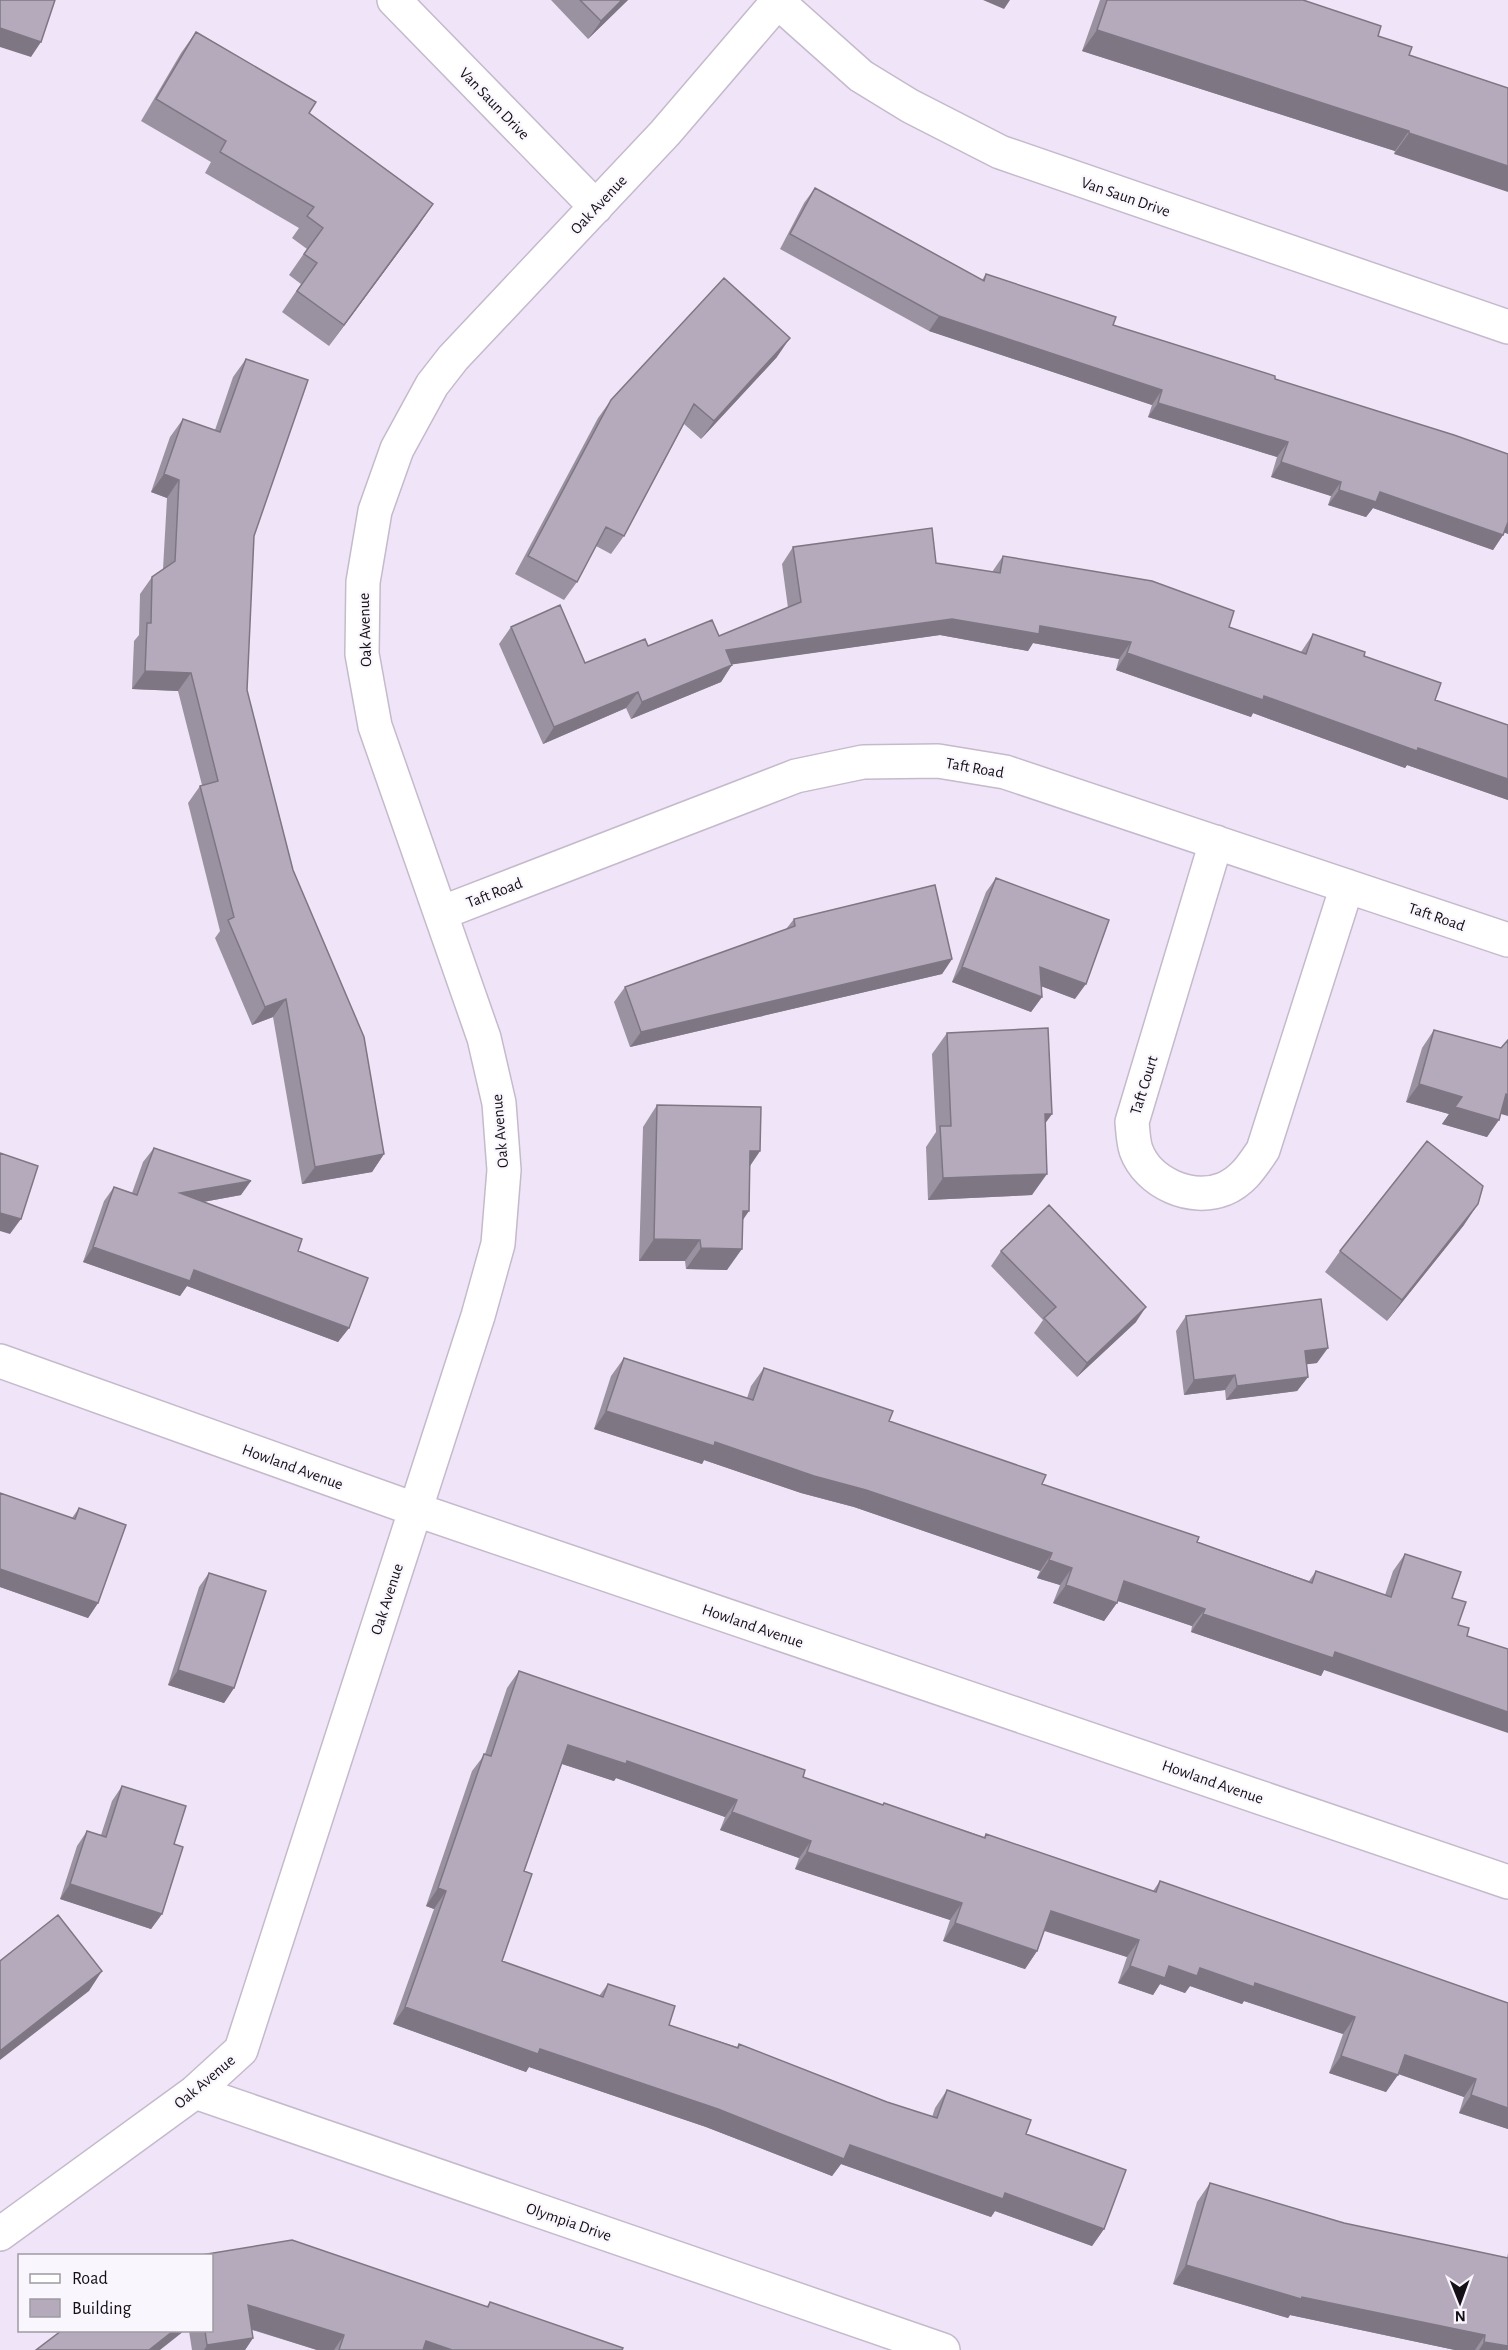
<svg xmlns="http://www.w3.org/2000/svg" width="1508" height="2350" viewBox="0 0 1508 2350" font-family="'Alegreya Sans',sans-serif">
	<style>
		.lines { fill: none; stroke-linecap: round; stroke-linejoin: round }
		.minor-casing { stroke: #c5bacc; stroke-width: 36 }
		.tertiary-casing { stroke: #c5bacc; stroke-width: 36 }
		.minor { stroke: #fff; stroke-width: 33 }
		.tertiary { stroke: #fff; stroke-width: 33 }
		.wall { fill: #9b92a1 }
		.shaded-wall { fill: #7e7783 }
		.building { fill: #b4aabb; stroke: #7e7783; stroke-width: 1.5 }
		.labels { text-anchor: middle; stroke-width: 4.5; stroke-linejoin: round; paint-order: stroke }
		.street-label { font-size: 16px; fill: #141016; stroke: #faf6fd }
	</style>
	<rect width="100%" height="100%" fill="#f0e5f8"/>
	<g class="lines">
		<g class="minor-casing">
			<path id="minor" d="M394 0 596 207
				M778 2 861 76 910 106 1000 152 1508 327
				M1216 842 1132 1122C1133 1131 1133 1141 1136 1150 1148 1183 1191 1202 1224 1189 1243 1181 1252 1166 1263 1150L1347 886
				M441 913 796 776 863 762 938 761 1005 772 1508 940
				M195 2092 943 2350
				M0 2234 195 2092 241 2050 478 1316 498 1244 504 1170 499 1103 484 1038 375 726 362 654 363 582 375 511 397 449 432 385 453 358 665 133 779 0"/>
		</g>
		<g class="tertiary-casing">
			<path id="tertiary" d="M0 1361 414 1509 1508 1882"/>
		</g>
		<use href="#minor" class="minor"/>
		<use href="#tertiary" class="tertiary"/>
	</g>
	<path class="wall" d="M551 0H628L588 39Z
		M1100 0H1303L1378 36 1409 55 1508 88 1394 154 1395 151 1082 51Z
		M196 32 309 113 418 226 329 346 282 312 301 284 289 275 307 249 292 238 299 228 205 173 211 162 141 121 181 53Z
		M815 188 982 280 986 274 1113 325 1275 379 1504 532 1503 535 1493 550 1373 508 1366 517 1328 505 1331 496 1271 477 1277 457 1148 417 1152 405 929 331 780 249 804 203Z
		M777 357 701 439 684 424 624 536 611 554 596 546 577 582 564 600 515 574 598 418 611 400Z
		M246 359 254 536 247 690 293 870 384 1154 372 1172 302 1184 273 1017 252 1025 215 938 220 931 188 803 200 786 202 785 178 691 132 689 134 641 139 635 140 594 152 577 163 569 167 498 151 492 170 437 183 419 215 430 233 377Z
		M793 547 936 563 992 572 1003 556 1229 627 1301 652 1313 634 1364 656 1435 700 1508 725V800L1407 765 1405 768 1253 713 1251 717 1116 670 1119 659 1033 643 1028 651 940 635 732 664 721 682 631 719 626 708 543 744 499 644 511 627 585 663 648 646 719 636 788 608 782 564Z
		M996 878 1075 999 1041 986 1042 997 1031 1012 952 982 986 892Z
		M794 919 952 959 942 974 630 1047 614 1002 625 987 786 929Z
		M1434 1030 1501 1114 1487 1137 1442 1124 1449 1114 1406 1102 1422 1048Z
		M947 1033 1052 1114 1045 1123 1032 1195 928 1200 926 1147 936 1132 932 1054Z
		M657 1105 760 1151 750 1166 743 1219 727 1270 686 1269 685 1261H639L643 1127Z
		M154 1148 241 1195 203 1202 298 1251 349 1328 338 1342 187 1286 180 1296 83 1262 104 1201 114 1187 132 1193 143 1162Z
		M1464 1225 1387 1321 1325 1272 1340 1251Z
		M1001 1251 1136 1322 1077 1377 1034 1333 1043 1320 991 1266Z
		M1186 1316 1317 1363 1306 1364 1308 1377 1297 1391 1226 1400 1225 1390 1184 1395 1176 1331Z
		M624 1358 747 1398 751 1386 764 1368 889 1421 1042 1484 1197 1542 1309 1581 1316 1571 1385 1595 1393 1571 1405 1554 1461 1572 1324 1670 1321 1676 1191 1632 1192 1626 1118 1601 1104 1621 1053 1603 1060 1585 1037 1578 1040 1571 854 1507 801 1493 704 1460 702 1464 594 1429 611 1376Z
		M0 1493 72 1518 79 1508 98 1603 88 1618 0 1587Z
		M209 1573 234 1688 224 1703 168 1685 199 1587Z
		M519 1671 803 1777 882 1805 884 1803 984 1837 986 1834 1153 1891 1160 1881 1508 2003V2129L1459 2113 1464 2097 1398 2074 1386 2092 1329 2073 1343 2034 1244 2001 1242 2004 1190 1986 1185 1993 1160 1984 1153 1995 1118 1983 1127 1957 1044 1930 1037 1951 1025 1969 943 1941 950 1920 795 1869 799 1858 720 1830 725 1817 616 1778 614 1781 562 1764 524 1871 502 1961 599 1996 608 1984 669 2025 737 2047 739 2044 887 2102 932 2117 935 2108 947 2090 1026 2134 1104 2229 1092 2246 995 2211 991 2217 841 2164 832 2176 706 2127 529 2067 526 2072 393 2024 434 1909 426 1906 472 1771 485 1754 507 1688Z
		M122 1786 162 1914 151 1929 60 1899 77 1846 87 1831 101 1835 112 1801Z
		M1210 2183 1344 2223 1507 2258 1508 2253V2350H1455L1290 2315 1288 2318 1173 2284 1197 2202Z
		M490 2302 622 2350H317L252 2330 253 2338 245 2350H192L189 2331H212L487 2306Z"/>
	<path class="shaded-wall" d="M622 0H628L588 39 601 21Z
		M983 0H1010L1004 9Z
		M0 28 41 42 31 57 0 47Z
		M1097 30 1409 131 1395 151 1082 51Z
		M1409 133 1508 166V192L1394 154Z
		M433 204 418 226 329 346 344 325Z
		M939 316 1162 390 1152 405 929 331Z
		M790 338 777 357 701 439 714 421Z
		M1158 403 1288 442 1277 457 1148 417Z
		M1281 462 1341 482 1331 496 1271 477Z
		M164 474 179 480 167 498 151 492Z
		M1339 490 1380 492 1503 535 1493 550 1373 508 1366 517 1328 505Z
		M1508 519V534L1500 531Z
		M952 619 1040 626 1131 642 1119 659 1033 643 1028 651 940 635 714 667 726 650Z
		M1127 653 1264 696 1508 779V800L1407 765 1405 768 1253 713 1251 717 1116 670Z
		M732 665 721 682 631 719 642 702Z
		M145 671 191 673 178 691 132 689Z
		M638 692 626 708 543 744 554 727Z
		M952 959 942 974 630 1047 641 1032Z
		M962 967 1042 997 1031 1012 952 982Z
		M1040 967 1086 984 1075 999 1030 982Z
		M286 999 273 1017 252 1025 265 1007Z
		M1419 1084 1462 1097 1499 1120 1487 1137 1442 1124 1449 1114 1406 1102Z
		M1506 1094 1508 1095V1116L1494 1112Z
		M1045 1114H1052L1037 1135Z
		M750 1151H760L745 1173Z
		M384 1154 372 1172 302 1184 315 1167Z
		M1047 1174 1032 1195 928 1200 943 1178Z
		M251 1181 241 1195 170 1208 180 1193Z
		M1478 1204 1464 1225 1387 1321 1402 1300Z
		M743 1211H749L734 1233Z
		M0 1213 21 1219 10 1234 0 1231Z
		M654 1239 700 1240 685 1261H639Z
		M93 1247 194 1270 349 1328 338 1342 187 1286 180 1296 83 1262Z
		M701 1248 742 1249 727 1270 686 1269Z
		M1146 1307 1136 1322 1077 1377 1087 1363Z
		M1328 1348 1317 1363 1294 1366 1305 1351Z
		M1235 1375 1225 1390 1184 1395 1194 1380Z
		M1308 1377 1297 1391 1226 1400 1237 1386Z
		M606 1411 715 1442 866 1490 1052 1553 1040 1571 854 1507 801 1493 704 1460 702 1464 594 1429Z
		M1049 1560 1072 1568 1060 1585 1037 1578Z
		M0 1569 98 1603 88 1618 0 1587Z
		M1124 1581 1205 1609 1192 1626 1112 1599Z
		M1066 1585 1117 1603 1104 1621 1053 1603Z
		M1203 1614 1335 1652 1508 1712V1733L1324 1670 1321 1676 1191 1632Z
		M178 1670 234 1688 224 1703 168 1685Z
		M568 1745 627 1761 737 1800 725 1817 616 1778 614 1781 556 1762Z
		M732 1812 811 1841 799 1858 720 1830Z
		M807 1852 962 1903 950 1920 795 1869Z
		M70 1884 162 1914 151 1929 60 1899Z
		M438 1888 446 1891 434 1909 426 1906Z
		M1051 1911 1139 1940 1127 1957 1038 1929Z
		M955 1923 1037 1951 1025 1969 943 1941Z
		M1130 1966H1169L1200 1968 1255 1983 1355 2017 1343 2034 1244 2001 1242 2004 1190 1986 1185 1993 1160 1984 1153 1995 1118 1983Z
		M102 1971 89 1991 0 2060V2051Z
		M405 2007 850 2145 1005 2193 1104 2229 1092 2246 995 2211 991 2217 841 2164 832 2176 706 2127 529 2067 526 2072 393 2024Z
		M1405 2055 1476 2079 1464 2097 1393 2072Z
		M1341 2056 1398 2075 1386 2092 1329 2073Z
		M1471 2095 1508 2108V2129L1459 2113Z
		M1186 2265 1302 2297 1485 2335 1475 2350H1455L1290 2315 1288 2318 1173 2284Z
		M248 2305 344 2335 334 2350H317L235 2324Z
		M173 2331H184L160 2350H149Z
		M253 2338 245 2350H204L207 2345Z
		M426 2341 452 2350H420Z
		M1484 2342 1508 2346V2350H1479Z"/>
	<path class="building" d="M0 0H55L41 42 0 28Z
		M580 0H622L601 21Z
		M1107 0H1303L1381 26 1378 36 1412 47 1409 55 1508 88V166L1409 133V131L1097 30Z
		M196 32 316 102 309 113 433 204 344 325 297 291 317 263 304 254 323 228 307 216 314 207 220 152 226 141 156 99Z
		M815 188 984 281 986 274 1116 317 1113 325 1275 376V379L1454 435 1508 454V522L1503 535 1380 492 1376 502 1339 490 1341 482 1281 462 1288 442 1158 403 1162 390 939 316 790 234Z
		M724 278 790 338 714 421 694 404 624 536 606 527 577 582 528 556 611 400Z
		M246 359 308 380 254 536 247 690 293 870 364 1037 384 1154 315 1167 286 999 265 1007 228 920 234 917 200 786 218 781 191 673 145 671 147 623H151L152 577 175 561 179 480 164 474 183 419 220 432Z
		M932 528 936 563 1000 573 1003 556 1152 581 1234 611 1229 627 1306 654 1313 634 1365 652 1364 656 1441 683 1435 700 1508 725V779L1418 748 1417 751 1264 696 1263 700 1127 653 1131 642 1040 626 1039 634 952 619 726 650 732 665 642 702 638 692 554 727 511 627 560 605 585 663 645 639 648 646 712 620 719 636 801 602 793 547Z
		M996 878 1109 920 1086 984 1040 967 1042 997 962 967Z
		M935 885 952 959 641 1032 625 987 795 926 794 919Z
		M1048 1028 1052 1114H1045L1047 1174 943 1178 940 1126H951L947 1033Z
		M1434 1030 1501 1048 1508 1040V1095L1506 1094 1499 1120 1455 1107 1462 1097 1419 1084Z
		M657 1105 761 1107 760 1151H750L749 1211H743L742 1249 701 1248 700 1240 654 1239Z
		M1427 1141 1483 1186 1478 1204 1402 1300 1340 1251Z
		M154 1148 251 1181 180 1193 302 1239 298 1251 368 1278 349 1328 194 1270 190 1281 93 1247 114 1187 137 1195Z
		M0 1153 38 1166 21 1219 0 1213Z
		M1049 1205 1146 1307 1087 1363 1044 1318 1056 1307 1001 1251Z
		M1321 1299 1328 1348 1305 1351 1308 1377 1237 1386 1235 1375 1194 1380 1186 1316Z
		M624 1358 753 1400 764 1368 893 1411 889 1421 1046 1475 1042 1484 1199 1537 1197 1542 1312 1583 1316 1571 1391 1597 1405 1554 1461 1572 1452 1598 1466 1602 1458 1625 1469 1628 1467 1636 1508 1649V1712L1335 1652 1333 1658 1203 1614 1205 1609 1124 1581 1117 1603 1066 1585 1072 1568 1049 1560 1052 1553 866 1490 814 1476 715 1442 714 1446 606 1411Z
		M0 1493 75 1519 79 1508 126 1525 98 1603 0 1569Z
		M209 1573 266 1591 234 1688 178 1670Z
		M519 1671 805 1770 803 1777 883 1805 884 1803 985 1838 986 1834 1156 1892 1160 1881 1508 2003V2108L1471 2095 1476 2079 1405 2055 1398 2075 1341 2056 1355 2017 1255 1983 1254 1987 1200 1968 1197 1976 1169 1966 1165 1978 1130 1966 1139 1940 1051 1911 1037 1951 955 1923 962 1903 807 1852 811 1841 732 1812 737 1800 627 1761 626 1764 568 1745 524 1871 532 1874 502 1961 603 1997 608 1984 675 2006 669 2025 738 2048 739 2044 887 2102 937 2118 947 2090 1031 2120 1026 2134 1126 2170 1104 2229 1005 2193 1003 2199 850 2145 844 2159 718 2109 540 2049 538 2054 405 2007 446 1891 438 1888 484 1754 491 1756Z
		M122 1786 186 1806 174 1844 183 1847 162 1914 70 1884 87 1831 106 1837Z
		M58 1915 102 1971 0 2051V1961Z
		M1210 2183 1344 2223 1508 2258V2346L1484 2342 1485 2335 1302 2297 1301 2299 1186 2265Z
		M292 2240 488 2307 490 2302 623 2348 622 2350H452L426 2341 423 2350H339L344 2335 248 2305 253 2338 207 2345 205 2331H212V2256H195Z
		M61 2331H173L149 2350H36Z"/>
	<g class="labels">
		<g class="street-label">
			<text transform="translate(495 103) rotate(46)" y="6">Van Saun Drive</text>
			<text transform="translate(1126 196) rotate(19)" y="6">Van Saun Drive</text>
			<text transform="translate(598 204) rotate(-47)" y="6">Oak Avenue</text>
			<text transform="translate(364 630) rotate(-92)" y="6">Oak Avenue</text>
			<text transform="translate(975 767) rotate(10)" y="6">Taft Road</text>
			<text transform="translate(494 892) rotate(-21)" y="6">Taft Road</text>
			<text transform="translate(1437 916) rotate(19)" y="6">Taft Road</text>
			<text transform="translate(1143 1085) rotate(-73)" y="6">Taft Court</text>
			<text transform="translate(499 1131) rotate(-95)" y="6">Oak Avenue</text>
			<text transform="translate(293 1466) rotate(20)" y="6">Howland Avenue</text>
			<text transform="translate(386 1599) rotate(-72)" y="6">Oak Avenue</text>
			<text transform="translate(753 1625) rotate(19)" y="6">Howland Avenue</text>
			<text transform="translate(1213 1781) rotate(19)" y="6">Howland Avenue</text>
			<text transform="translate(204 2081) rotate(-40)" y="6">Oak Avenue</text>
			<text transform="translate(569 2221) rotate(19)" y="6">Olympia Drive</text>
		</g>
	</g>
	<rect x="18" y="2254" width="195" height="78" fill="#faf6fd" stroke="#9e9aa1" stroke-width="1.5"/>
	<rect x="30" y="2274" width="30" height="9" fill="#ffffff" stroke="#9e9aa1" stroke-width="1.5"/>
	<text x="72" y="2284" font-size="18" fill="#141016">Road</text>
	<rect x="30" y="2299" width="30" height="18" fill="#b4aabb" stroke="#9e9aa1" stroke-width="1.5"/>
	<text x="72" y="2314" font-size="18" fill="#141016">Building</text>
	<g transform="translate(1460 2302) rotate(179)" stroke="#faf6fd" stroke-width="4.5" paint-order="stroke">
	<path d="M0-4.5L10 22L0 15L-10 22Z" fill="#141016"/>
	<text y="-9" font-size="16" font-weight="bold" text-anchor="middle" fill="#141016">N</text>
	</g>
</svg>
